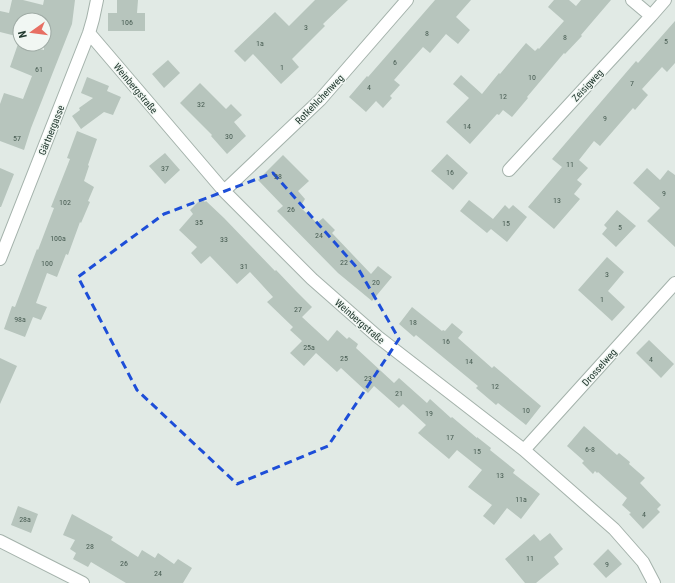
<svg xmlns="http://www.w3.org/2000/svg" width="675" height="583" viewBox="0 0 675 583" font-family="'Roboto Condensed',sans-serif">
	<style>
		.building { fill: #b7c5bd }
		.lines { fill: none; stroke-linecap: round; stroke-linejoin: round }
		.minor-casing { stroke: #a4b2ab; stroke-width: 14 }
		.minor { stroke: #fff; stroke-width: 12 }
		.marked { fill: none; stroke: #1d4ed8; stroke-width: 3; stroke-dasharray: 8 5; stroke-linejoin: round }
		.labels { text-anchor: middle; stroke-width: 3; stroke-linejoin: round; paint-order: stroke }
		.number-label { font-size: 8px; fill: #485d53 }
		.street-label { font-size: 10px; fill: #233a30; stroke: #f1f7f3 }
	</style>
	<rect width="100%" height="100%" fill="#e1eae5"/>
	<path class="building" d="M12 0H23L43 5 44 0H75L72 24 31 128 24 150 0 141V104L4 93 23 99 32 76 10 67 18 44 44 50V20H20V37L0 32V11L9 13Z
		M117 0H138L137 13H145V31H108V13H117Z
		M315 0H348L323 24 325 26 292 59 299 67 281 84 253 54 245 62 234 51 275 12 289 26Z
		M435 0H471L456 17 470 30 458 44 446 34 430 53 423 47 394 80 400 85 390 96 392 98 383 108 376 101 366 112 349 97 367 76 368 77Z
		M554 0H569L576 6 581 0H611L581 35 582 36 565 54 564 53 527 97 528 98 512 117 503 110 499 115 497 114 470 144 446 122 469 98 453 84 461 75 482 94 499 73 500 74 526 43 535 51 538 48 539 49 564 21 548 7Z
		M675 21V63L667 72 662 67 642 89 648 95 635 110 633 108 600 146 594 141 579 160 588 168 577 180 582 184 574 194 580 199 554 229 528 207 562 167 552 159 636 61 638 63Z
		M168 60 180 73 164 88 152 74Z
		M87 77 109 86 107 91 121 97 113 115 104 112 81 129 72 116 80 110 79 108 93 98 81 93Z
		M200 83 226 109 231 104 242 115 234 122 246 136 227 154 211 136 212 135 180 103Z
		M77 131 97 139 88 165 89 166 84 181 94 187 88 201 90 202 81 223 80 222 68 255 66 254 57 277 47 273 36 303 47 307 41 320 33 317 25 337 4 329 12 306 15 307 37 249 38 250 54 208 51 207 70 159 67 158Z
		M165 153 180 170 165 184 149 166Z
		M447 154 468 173 453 190 431 171Z
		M283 155 309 181 298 191 305 199 300 207 317 223 323 218 335 230 332 233 371 274 378 266 392 277 372 301 338 273 277 211 283 206 258 180Z
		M0 168 14 174 1 207H0Z
		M647 168 660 180 668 170 675 175V247L647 221 660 208 633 183Z
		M201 199 205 202 206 201 224 218 275 271 276 270 296 291 312 307 302 317 328 341 337 330 347 339 349 337 358 344 356 348 394 383 399 378 427 403 430 399 451 418 452 417 477 438V437L491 448 490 450 515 470 513 473 540 494 521 519 507 508 494 525 483 516 492 505 468 487 482 470 457 450 449 459 418 433 426 425 403 404 399 408 374 386 368 393 341 368 337 372 316 353 304 366 290 353 302 341 290 330 293 327 267 302 273 297 250 272 237 284 210 256 201 264 191 253 197 247 179 230 193 214 190 210Z
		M469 200 493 219 505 205 509 209 513 205 527 217 507 242 491 229 487 233 460 211Z
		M617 210 636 226 616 247 602 234 607 228 604 225Z
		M607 257 624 272 608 291 625 307 612 321 578 290Z
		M412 307 442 331 443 330 445 331 452 323 463 332 458 338 492 368 494 366 541 406 526 425 498 403 496 405 476 388 478 386 444 358 416 335 414 337 399 324Z
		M649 340 674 364 661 378 636 353Z
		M0 358 17 366 0 404Z
		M584 426 617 455 619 453 630 462 629 464 645 478 640 483 661 505 657 509 660 512 643 529 629 514 631 513 622 505 627 498 598 472 597 473 595 471 593 474 582 463 584 461 567 446Z
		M18 506 38 514 31 533 11 525Z
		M72 514 113 537 111 540 138 557 142 550 155 558 158 553 174 564 178 559 192 568 183 583H126L91 562 88 567 73 559 76 553 70 549 75 540 63 535Z
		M550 533 563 549 554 557 559 564 536 583H525L505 559 534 534 540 541Z
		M608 549 622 564 606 578 593 564Z"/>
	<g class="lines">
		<g class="minor-casing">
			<path id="minor" d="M632 0 651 16
				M89 33 224 191 312 279 378 337 524 450 614 529 643 562 654 583
				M509 170 651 16 665 0
				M224 191 320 100 407 0
				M0 259 89 33 93 19 97 0
				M524 450 675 283
				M0 541 83 583"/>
		</g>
		<use href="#minor" class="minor"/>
	</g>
	<path class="marked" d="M273 173 359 270 399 339 328 446 237 484 137 390 78 277 164 214Z"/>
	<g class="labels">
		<g class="number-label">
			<text x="127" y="25">106</text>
			<text x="306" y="30">3</text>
			<text x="427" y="36">8</text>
			<text x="565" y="40">8</text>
			<text x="666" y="44">5</text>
			<text x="260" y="46">1a</text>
			<text x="395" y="65">6</text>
			<text x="282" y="70">1</text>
			<text x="39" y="72">61</text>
			<text x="532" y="80">10</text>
			<text x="632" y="86">7</text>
			<text x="369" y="90">4</text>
			<text x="503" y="99">12</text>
			<text x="201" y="107">32</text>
			<text x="605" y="121">9</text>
			<text x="467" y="129">14</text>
			<text x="229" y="139">30</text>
			<text x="17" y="141">57</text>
			<text x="570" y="167">11</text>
			<text x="165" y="171">37</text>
			<text x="450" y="175">16</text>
			<text x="278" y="179">28</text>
			<text x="664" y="196">9</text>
			<text x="557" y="203">13</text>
			<text x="65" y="205">102</text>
			<text x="291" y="212">26</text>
			<text x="199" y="225">35</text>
			<text x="506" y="226">15</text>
			<text x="620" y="230">5</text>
			<text x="319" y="238">24</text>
			<text x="58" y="241">100a</text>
			<text x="224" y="242">33</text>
			<text x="344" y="265">22</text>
			<text x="47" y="266">100</text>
			<text x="244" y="269">31</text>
			<text x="607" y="277">3</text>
			<text x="376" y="285">20</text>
			<text x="602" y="302">1</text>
			<text x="298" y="312">27</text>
			<text x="20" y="322">98a</text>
			<text x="413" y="325">18</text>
			<text x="446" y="344">16</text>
			<text x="309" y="350">25a</text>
			<text x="344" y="361">25</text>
			<text x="651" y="362">4</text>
			<text x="469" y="364">14</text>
			<text x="368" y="381">23</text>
			<text x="495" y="389">12</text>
			<text x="399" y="396">21</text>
			<text x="526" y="413">10</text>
			<text x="429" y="416">19</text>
			<text x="450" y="440">17</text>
			<text x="590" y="452">6-8</text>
			<text x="477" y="454">15</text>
			<text x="500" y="478">13</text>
			<text x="521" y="502">11a</text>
			<text x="644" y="517">4</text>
			<text x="25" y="522">28a</text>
			<text x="90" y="549">28</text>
			<text x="530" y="561">11</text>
			<text x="124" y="566">26</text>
			<text x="607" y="567">9</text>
			<text x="158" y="576">24</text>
		</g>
		<g class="street-label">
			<text transform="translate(587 85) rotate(-47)" y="4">Zeisigweg</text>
			<text transform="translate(136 88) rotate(50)" y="4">Weinbergstraße</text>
			<text transform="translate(319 99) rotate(-46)" y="4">Rotkehlchenweg</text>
			<text transform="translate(51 130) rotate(-68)" y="4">Gärtnergasse</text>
			<text transform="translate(360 321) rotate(41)" y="4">Weinbergstraße</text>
			<text transform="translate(599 367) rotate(-48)" y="4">Drosselweg</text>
		</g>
	</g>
	<g transform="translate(32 32) rotate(256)"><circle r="19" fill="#f1f7f3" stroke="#9faba5"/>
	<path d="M0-3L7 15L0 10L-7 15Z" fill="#e76f63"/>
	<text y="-6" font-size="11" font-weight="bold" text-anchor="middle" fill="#233a30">N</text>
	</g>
</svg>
